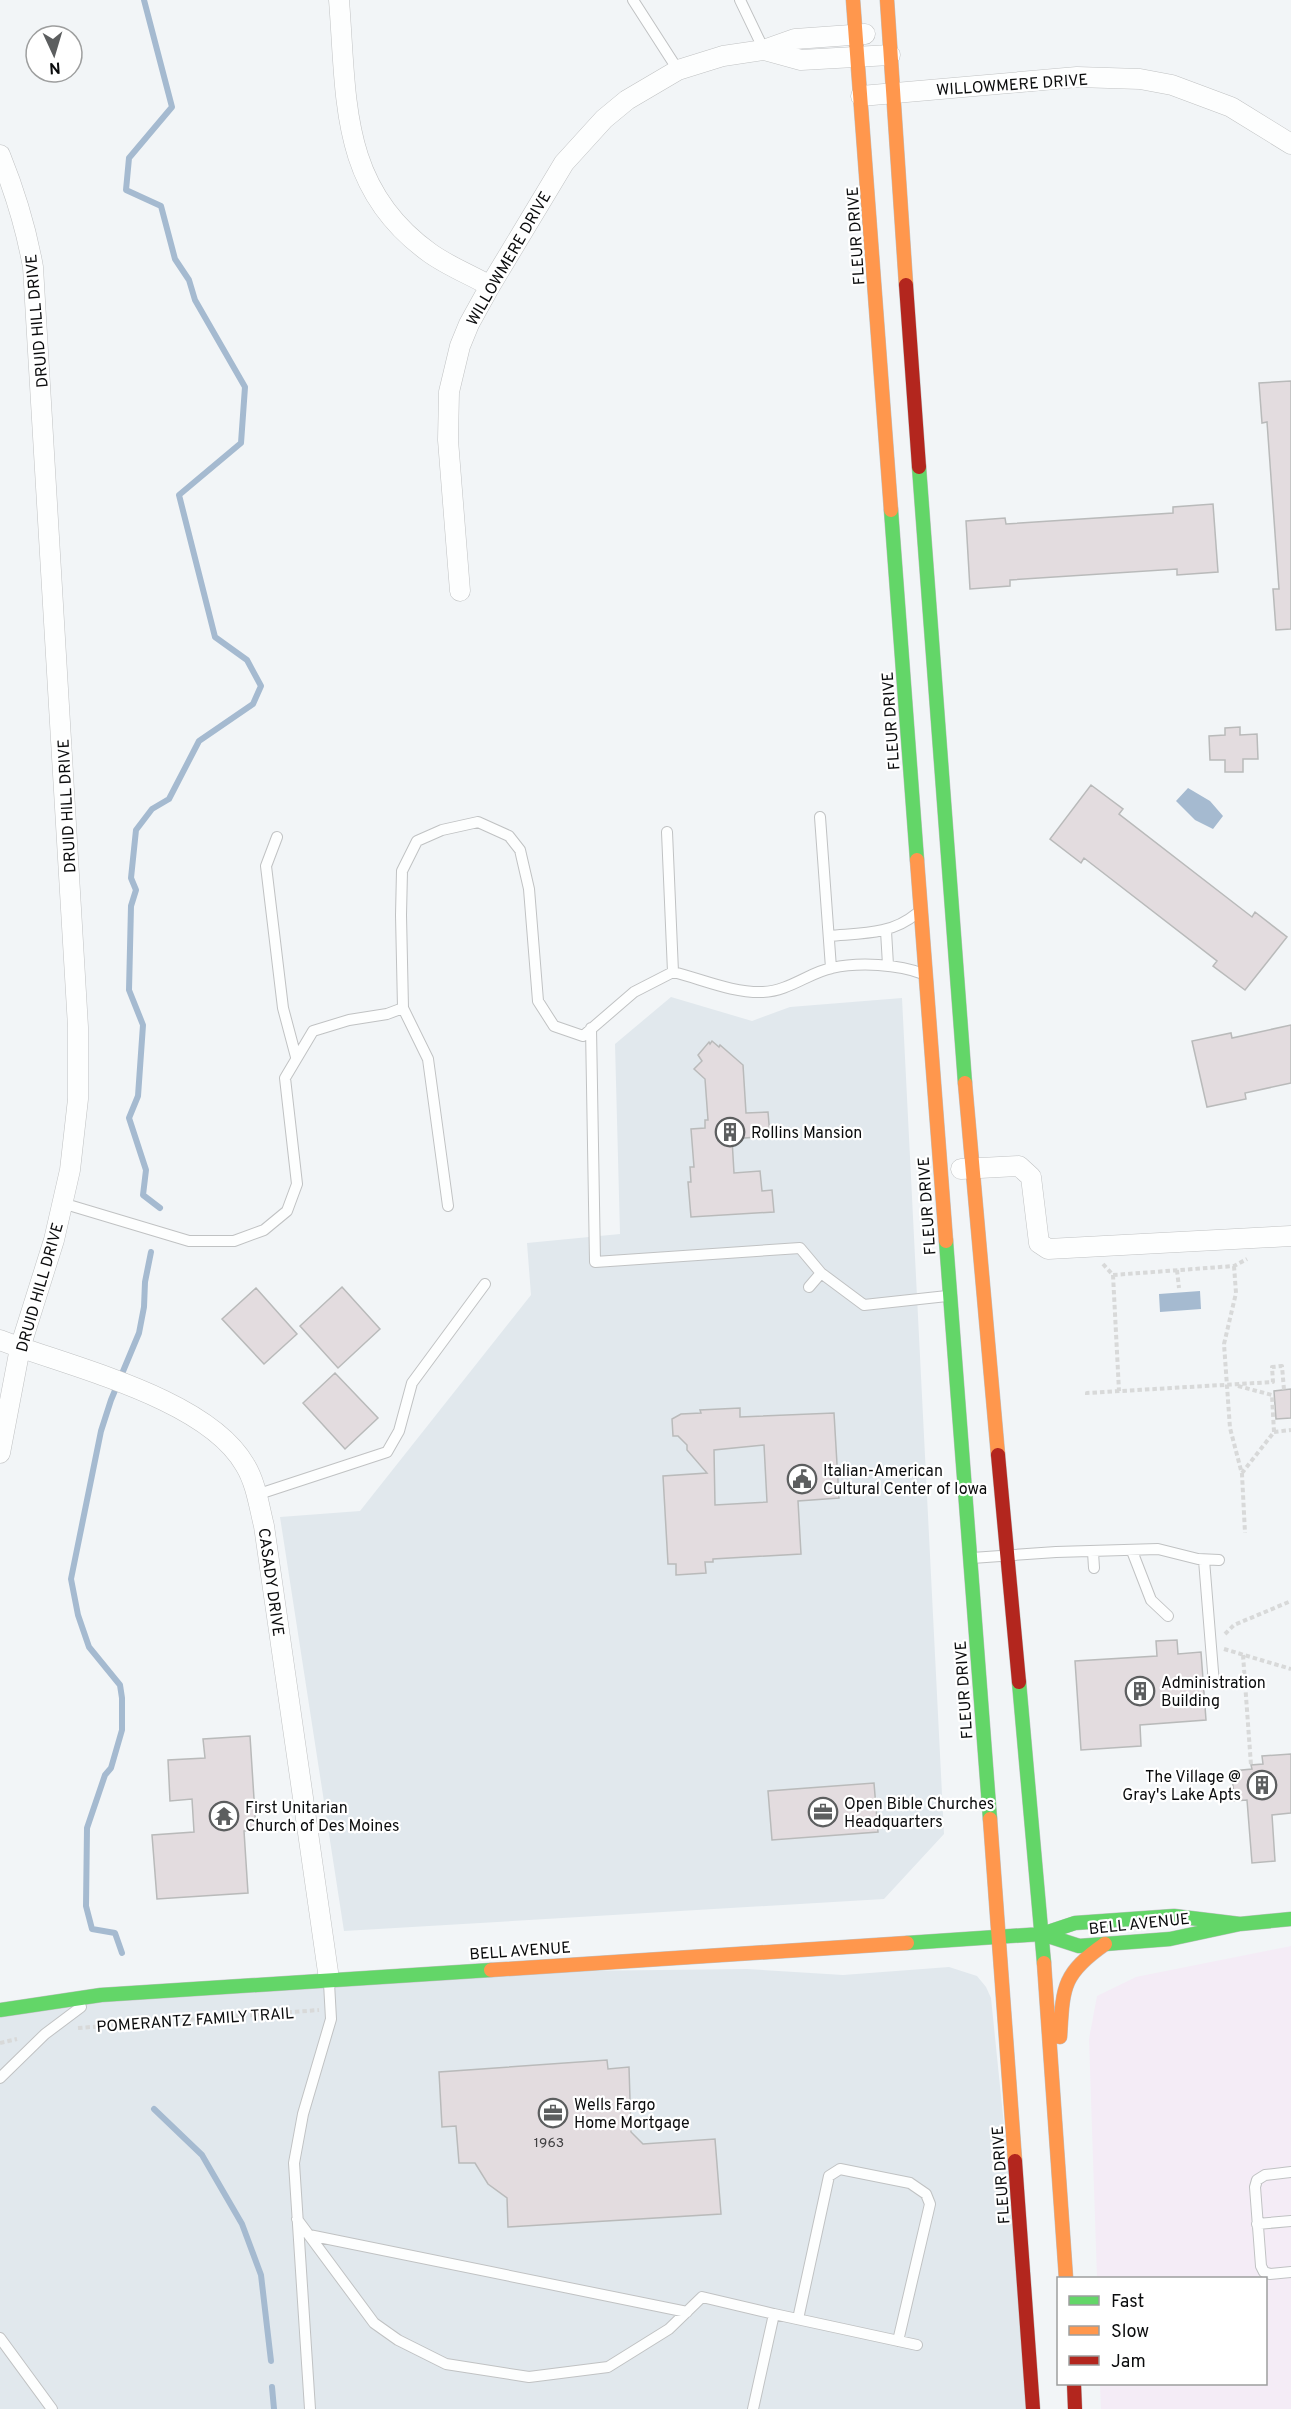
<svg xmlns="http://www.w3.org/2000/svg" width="1291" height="2409" viewBox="0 0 1291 2409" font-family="Overpass,sans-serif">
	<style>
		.built { fill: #e1e8ed }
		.industrial { fill: #f4ecf6 }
		.water { fill: #a5bad0 }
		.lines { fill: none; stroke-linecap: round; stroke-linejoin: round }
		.stream { stroke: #a5bad0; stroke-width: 6 }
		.building { fill: #e3dcdf; stroke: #b9baba; stroke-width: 1.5; fill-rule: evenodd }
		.lane-casing { stroke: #c0c2c3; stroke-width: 12 }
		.street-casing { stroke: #c0c2c3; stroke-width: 21 }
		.fast-casing { stroke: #c0c2c3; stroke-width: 15 }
		.slow-casing { stroke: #c0c2c3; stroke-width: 15 }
		.jam-casing { stroke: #c0c2c3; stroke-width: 15 }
		.path { stroke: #d8d9d9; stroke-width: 4; stroke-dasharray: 4.5 3; stroke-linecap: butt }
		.lane { stroke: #fdfefe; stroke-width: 10 }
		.street { stroke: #fdfefe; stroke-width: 20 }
		.fast { stroke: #63d668; stroke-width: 14 }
		.slow { stroke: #ff974d; stroke-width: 14 }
		.jam { stroke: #b3261e; stroke-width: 14 }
		.labels { text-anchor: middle; stroke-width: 4.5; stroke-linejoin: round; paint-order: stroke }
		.number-label { font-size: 14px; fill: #414042 }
		.street-label { font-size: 16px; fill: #0b0c0d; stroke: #fff }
		.poi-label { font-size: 16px; fill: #0b0c0d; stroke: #fff; text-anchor: start }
	</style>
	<rect width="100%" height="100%" fill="#f2f5f7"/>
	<path class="built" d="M671 997 752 1021 790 1007 902 998 944 1834 884 1899 344 1931 280 1517 360 1511 531 1295 527 1243 620 1234 615 1044Z
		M949 1967 977 1976 986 1987 991 1998 1033 2409H0V2010L411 1973 747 1969 843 1975Z"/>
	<path class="industrial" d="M1291 1946V2409H1101L1100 2384H1266V2278H1097L1089 2039 1097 1996 1136 1977Z"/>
	<path class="water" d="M1188 788 1210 801 1223 816 1213 829 1195 820 1176 801Z
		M1200 1291 1201 1309 1160 1312 1159 1294Z"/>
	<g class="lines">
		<path class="stream" d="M144 0 172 107 129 158 126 190 161 206 175 259 189 280 195 300 245 387 241 443 179 495 215 637 247 660 261 686 253 704 199 741 169 799 152 809 136 830 131 878 136 890 131 906 129 990 143 1025 138 1096 129 1118 146 1170 143 1195 160 1208
			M122 1953 115 1933 92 1929 86 1906 87 1828 105 1775 111 1768 122 1730V1698L120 1685 89 1647 78 1615 71 1579 101 1431 111 1400 139 1333 144 1307 145 1282 151 1252
			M154 2109 202 2155 242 2224 261 2275 271 2361
			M272 2387 274 2409"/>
	</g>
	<path class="building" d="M1291 381V629L1276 630 1273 589H1279L1267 422 1262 423 1259 383Z
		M1213 504 1218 572 1177 575V569L1010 580V586L970 589 966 521 1005 518 1006 524 1173 513V507Z
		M1240 727V735L1257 734 1258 759H1243V772H1225V760H1210L1209 736 1225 735V728Z
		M1091 785 1123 809 1119 814 1252 917 1255 912 1287 937 1245 990 1213 966 1217 961 1084 858 1081 863 1050 839Z
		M1291 1025V1083L1245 1093 1246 1099 1207 1107 1192 1041 1231 1033 1232 1038Z
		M712 1041 719 1047 720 1045 743 1065 746 1113 768 1112 770 1136 732 1139 734 1173 760 1171 762 1191 772 1190 774 1212 691 1217 688 1182H691L690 1167H694L691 1129 705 1128V1120H708L705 1079 694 1069 702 1061 698 1055 709 1042 710 1044Z
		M342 1287 380 1329 338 1368 300 1326Z
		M256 1288 297 1334 264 1364 222 1319Z
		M335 1373 378 1418 345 1449 303 1403Z
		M1291 1389V1418L1276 1419 1274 1391Z
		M740 1408V1417L834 1413 839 1498 798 1501 801 1554 713 1559V1562H705L706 1573 676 1575V1564H668L663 1476 707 1473 687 1450V1445L678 1436H673L672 1419 681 1414 701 1413 700 1410ZM764 1445 767 1502 715 1505 714 1450Z
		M1177 1640 1178 1654 1201 1652 1206 1720 1140 1725 1141 1746 1081 1750 1075 1661 1157 1656 1156 1641Z
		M250 1736 256 1830 244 1831 248 1893 157 1899 152 1835 194 1832 192 1799 170 1801 168 1760 205 1758 203 1739Z
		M1291 1754V1813L1272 1815 1275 1861 1252 1863 1247 1800 1234 1801 1232 1771 1252 1769 1251 1765 1263 1764 1262 1756Z
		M874 1783 878 1832 772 1840 768 1791Z
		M607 2060 608 2069 629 2067 631 2132 643 2144 715 2139 721 2214 508 2227 507 2198 488 2184 475 2163H459L456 2126 442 2127 439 2072Z"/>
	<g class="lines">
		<g class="lane-casing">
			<path id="lane" d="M633 0 678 70
				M740 0 764 50
				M820 817 831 968
				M667 832 673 972
				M277 837 266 866 283 1008 296 1057
				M886 931 888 965
				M829 936C860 933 891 935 916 914
				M403 1008 428 1059 448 1206
				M591 1028 595 1262 800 1248 821 1273 864 1305 947 1296
				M62 1203 189 1241H234L264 1230 287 1211 297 1184 285 1078 313 1031 349 1020 387 1014 403 1008 401 915 402 871 417 841 442 830 478 822 509 836 520 850 529 889 538 1001 554 1026 583 1036 634 992 673 972C702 979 732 993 763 992 789 991 810 972 832 968 858 962 899 964 923 974
				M809 1287 821 1273
				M256 1495 387 1452 399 1431 412 1383 485 1284
				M1132 1551 1151 1600 1168 1616
				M1093 1552 1094 1568
				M972 1558 1056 1552 1158 1549 1198 1559 1219 1560
				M1204 1560 1214 1684
				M0 2078 45 2034 81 2007
				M1291 2172 1265 2175 1257 2180 1255 2187 1261 2266 1264 2272 1270 2274 1291 2272
				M297 2219 374 2323 398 2340 446 2364 529 2377 608 2367 669 2329 702 2297 774 2314 753 2409
				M1257 2224 1291 2221
				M309 2235 687 2312
				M774 2314 917 2345
				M798 2319 829 2176 840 2169 910 2183 926 2194 930 2204 898 2341
				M0 2338 52 2409
				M310 2409 294 2163 303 2114 331 2019 329 1983"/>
		</g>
		<g class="street-casing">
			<path id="street" d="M339 0C347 99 339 188 430 253 448 266 471 275 490 286
				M764 50 801 60 890 55
				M861 96 1077 77 1140 79 1172 85 1231 107 1291 144
				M0 155C15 192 26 228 33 267L78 1027V1099L70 1170 54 1240 20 1348 0 1453
				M460 591 448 440 449 392 460 346 469 324 490 286 564 163 604 119 627 100 678 70 723 56 764 50 795 39 865 34
				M961 1169 1019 1166 1031 1177 1039 1243 1048 1249 1291 1236
				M0 1340C70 1367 207 1398 245 1465 256 1483 259 1506 264 1526L329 1979"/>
		</g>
		<g class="fast-casing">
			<path id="fast" d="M919 467 965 1083
				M891 510 917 860
				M946 1241 990 1819
				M1019 1682 1044 1963
				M1042 1934 1079 1946 1170 1939 1240 1924 1291 1919
				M907 1943 1042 1934 1075 1923 1174 1916 1240 1924
				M0 2010 101 1995 491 1970"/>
		</g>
		<g class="slow-casing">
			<path id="slow" d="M853 0 891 510
				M887 0 906 285
				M917 860 946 1241
				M965 1083 998 1455
				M990 1819 1015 2161
				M1044 1963 1066 2278
				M491 1970 907 1943
				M1060 2037C1063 1987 1062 1974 1105 1944"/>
		</g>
		<g class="jam-casing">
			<path id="jam" d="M906 285 919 467
				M998 1455 1019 1682
				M1015 2161 1033 2409
				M1074 2384 1075 2409"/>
		</g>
		<path class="path" d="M1103 1264 1113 1275 1234 1266 1247 1259
			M1234 1266 1236 1293 1224 1344 1230 1428 1242 1474 1245 1533
			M1177 1270 1179 1288
			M1113 1275 1119 1391
			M1238 1386 1272 1395 1274 1432 1242 1473
			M1087 1395V1393L1273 1382 1272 1367 1282 1366 1284 1390
			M1274 1432 1291 1430
			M1225 1634 1234 1625 1291 1601
			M1224 1649 1291 1669
			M1243 1655 1251 1765
			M78 2028 319 2010
			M0 2043 17 2039"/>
		<use href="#lane" class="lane"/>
		<use href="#street" class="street"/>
		<use href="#fast" class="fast"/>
		<use href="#slow" class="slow"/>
		<use href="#jam" class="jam"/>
	</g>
	<defs>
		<g id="building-ring" transform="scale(1.5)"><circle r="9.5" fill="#fff" stroke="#5c5e5f" stroke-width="1.5"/><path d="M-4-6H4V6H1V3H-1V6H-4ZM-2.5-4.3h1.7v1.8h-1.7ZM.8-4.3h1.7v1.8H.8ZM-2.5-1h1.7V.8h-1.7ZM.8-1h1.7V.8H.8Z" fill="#5c5e5f"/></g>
		<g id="civic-ring" transform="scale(1.5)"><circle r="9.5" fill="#fff" stroke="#5c5e5f" stroke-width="1.5"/><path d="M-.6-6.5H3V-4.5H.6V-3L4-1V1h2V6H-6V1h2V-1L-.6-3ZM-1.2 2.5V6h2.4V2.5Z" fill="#5c5e5f"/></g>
		<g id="office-ring" transform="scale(1.5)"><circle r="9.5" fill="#fff" stroke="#5c5e5f" stroke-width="1.5"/><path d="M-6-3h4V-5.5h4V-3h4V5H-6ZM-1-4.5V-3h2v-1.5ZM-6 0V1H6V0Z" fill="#5c5e5f"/></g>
		<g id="temple-ring" transform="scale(1.5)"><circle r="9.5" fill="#fff" stroke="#5c5e5f" stroke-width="1.5"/><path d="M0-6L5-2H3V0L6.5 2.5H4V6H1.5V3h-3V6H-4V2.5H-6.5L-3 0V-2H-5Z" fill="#5c5e5f"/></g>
	</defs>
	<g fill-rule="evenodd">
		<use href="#building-ring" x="730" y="1132"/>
		<use href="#civic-ring" x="802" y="1479"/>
		<use href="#building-ring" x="1140" y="1691"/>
		<use href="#building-ring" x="1262" y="1785"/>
		<use href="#office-ring" x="823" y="1812"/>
		<use href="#temple-ring" x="224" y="1816"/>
		<use href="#office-ring" x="553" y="2113"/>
	</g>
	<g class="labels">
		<g class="number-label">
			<text x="549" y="2147">1963</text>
		</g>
		<g class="street-label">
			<text transform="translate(1012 84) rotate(-4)" y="6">WILLOWMERE DRIVE</text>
			<text transform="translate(855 236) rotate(-94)" y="6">FLEUR DRIVE</text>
			<text transform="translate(508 258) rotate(-60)" y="6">WILLOWMERE DRIVE</text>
			<text transform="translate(36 321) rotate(-95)" y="6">DRUID HILL DRIVE</text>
			<text transform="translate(890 721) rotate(-94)" y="6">FLEUR DRIVE</text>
			<text transform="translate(66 806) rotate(-93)" y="6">DRUID HILL DRIVE</text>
			<text transform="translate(926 1206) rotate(-94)" y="6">FLEUR DRIVE</text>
			<text transform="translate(39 1287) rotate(-74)" y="6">DRUID HILL DRIVE</text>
			<text transform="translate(272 1582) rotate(82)" y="6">CASADY DRIVE</text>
			<text transform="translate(963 1690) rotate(-94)" y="6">FLEUR DRIVE</text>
			<text transform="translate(1139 1923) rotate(-6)" y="6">BELL AVENUE</text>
			<text transform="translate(520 1950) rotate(-4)" y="6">BELL AVENUE</text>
			<text transform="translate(195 2019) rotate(-4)" y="6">POMERANTZ FAMILY TRAIL</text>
			<text transform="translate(1000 2175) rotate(-94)" y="6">FLEUR DRIVE</text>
		</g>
		<g class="poi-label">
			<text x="751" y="1138">Rollins Mansion</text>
			<text x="823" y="1476">Italian-American<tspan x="823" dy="18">Cultural Center of Iowa</tspan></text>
			<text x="1161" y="1688">Administration<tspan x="1161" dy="18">Building</tspan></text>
			<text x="1241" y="1782" text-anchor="end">The Village @<tspan x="1241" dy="18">Gray's Lake Apts</tspan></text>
			<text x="844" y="1809">Open Bible Churches<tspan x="844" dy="18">Headquarters</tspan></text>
			<text x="245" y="1813">First Unitarian<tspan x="245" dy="18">Church of Des Moines</tspan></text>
			<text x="574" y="2110">Wells Fargo<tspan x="574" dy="18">Home Mortgage</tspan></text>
		</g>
	</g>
	<rect x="1057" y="2277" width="210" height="108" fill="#ffffff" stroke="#9d9e9e" stroke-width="1.5"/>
	<rect x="1069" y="2296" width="30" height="9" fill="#63d668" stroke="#9d9e9e" stroke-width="1.5"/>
	<text x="1111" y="2307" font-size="18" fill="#0b0c0d">Fast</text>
	<rect x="1069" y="2326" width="30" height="9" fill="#ff974d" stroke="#9d9e9e" stroke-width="1.5"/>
	<text x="1111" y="2337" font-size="18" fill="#0b0c0d">Slow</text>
	<rect x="1069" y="2356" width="30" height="9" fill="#b3261e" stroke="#9d9e9e" stroke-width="1.5"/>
	<text x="1111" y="2367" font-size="18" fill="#0b0c0d">Jam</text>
	<g transform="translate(54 54) rotate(176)"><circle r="28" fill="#ffffff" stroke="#9d9e9e" stroke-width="1.5"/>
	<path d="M0-4.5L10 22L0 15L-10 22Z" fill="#5c5e5f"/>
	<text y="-9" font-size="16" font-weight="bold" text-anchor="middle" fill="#0b0c0d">N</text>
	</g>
</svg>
